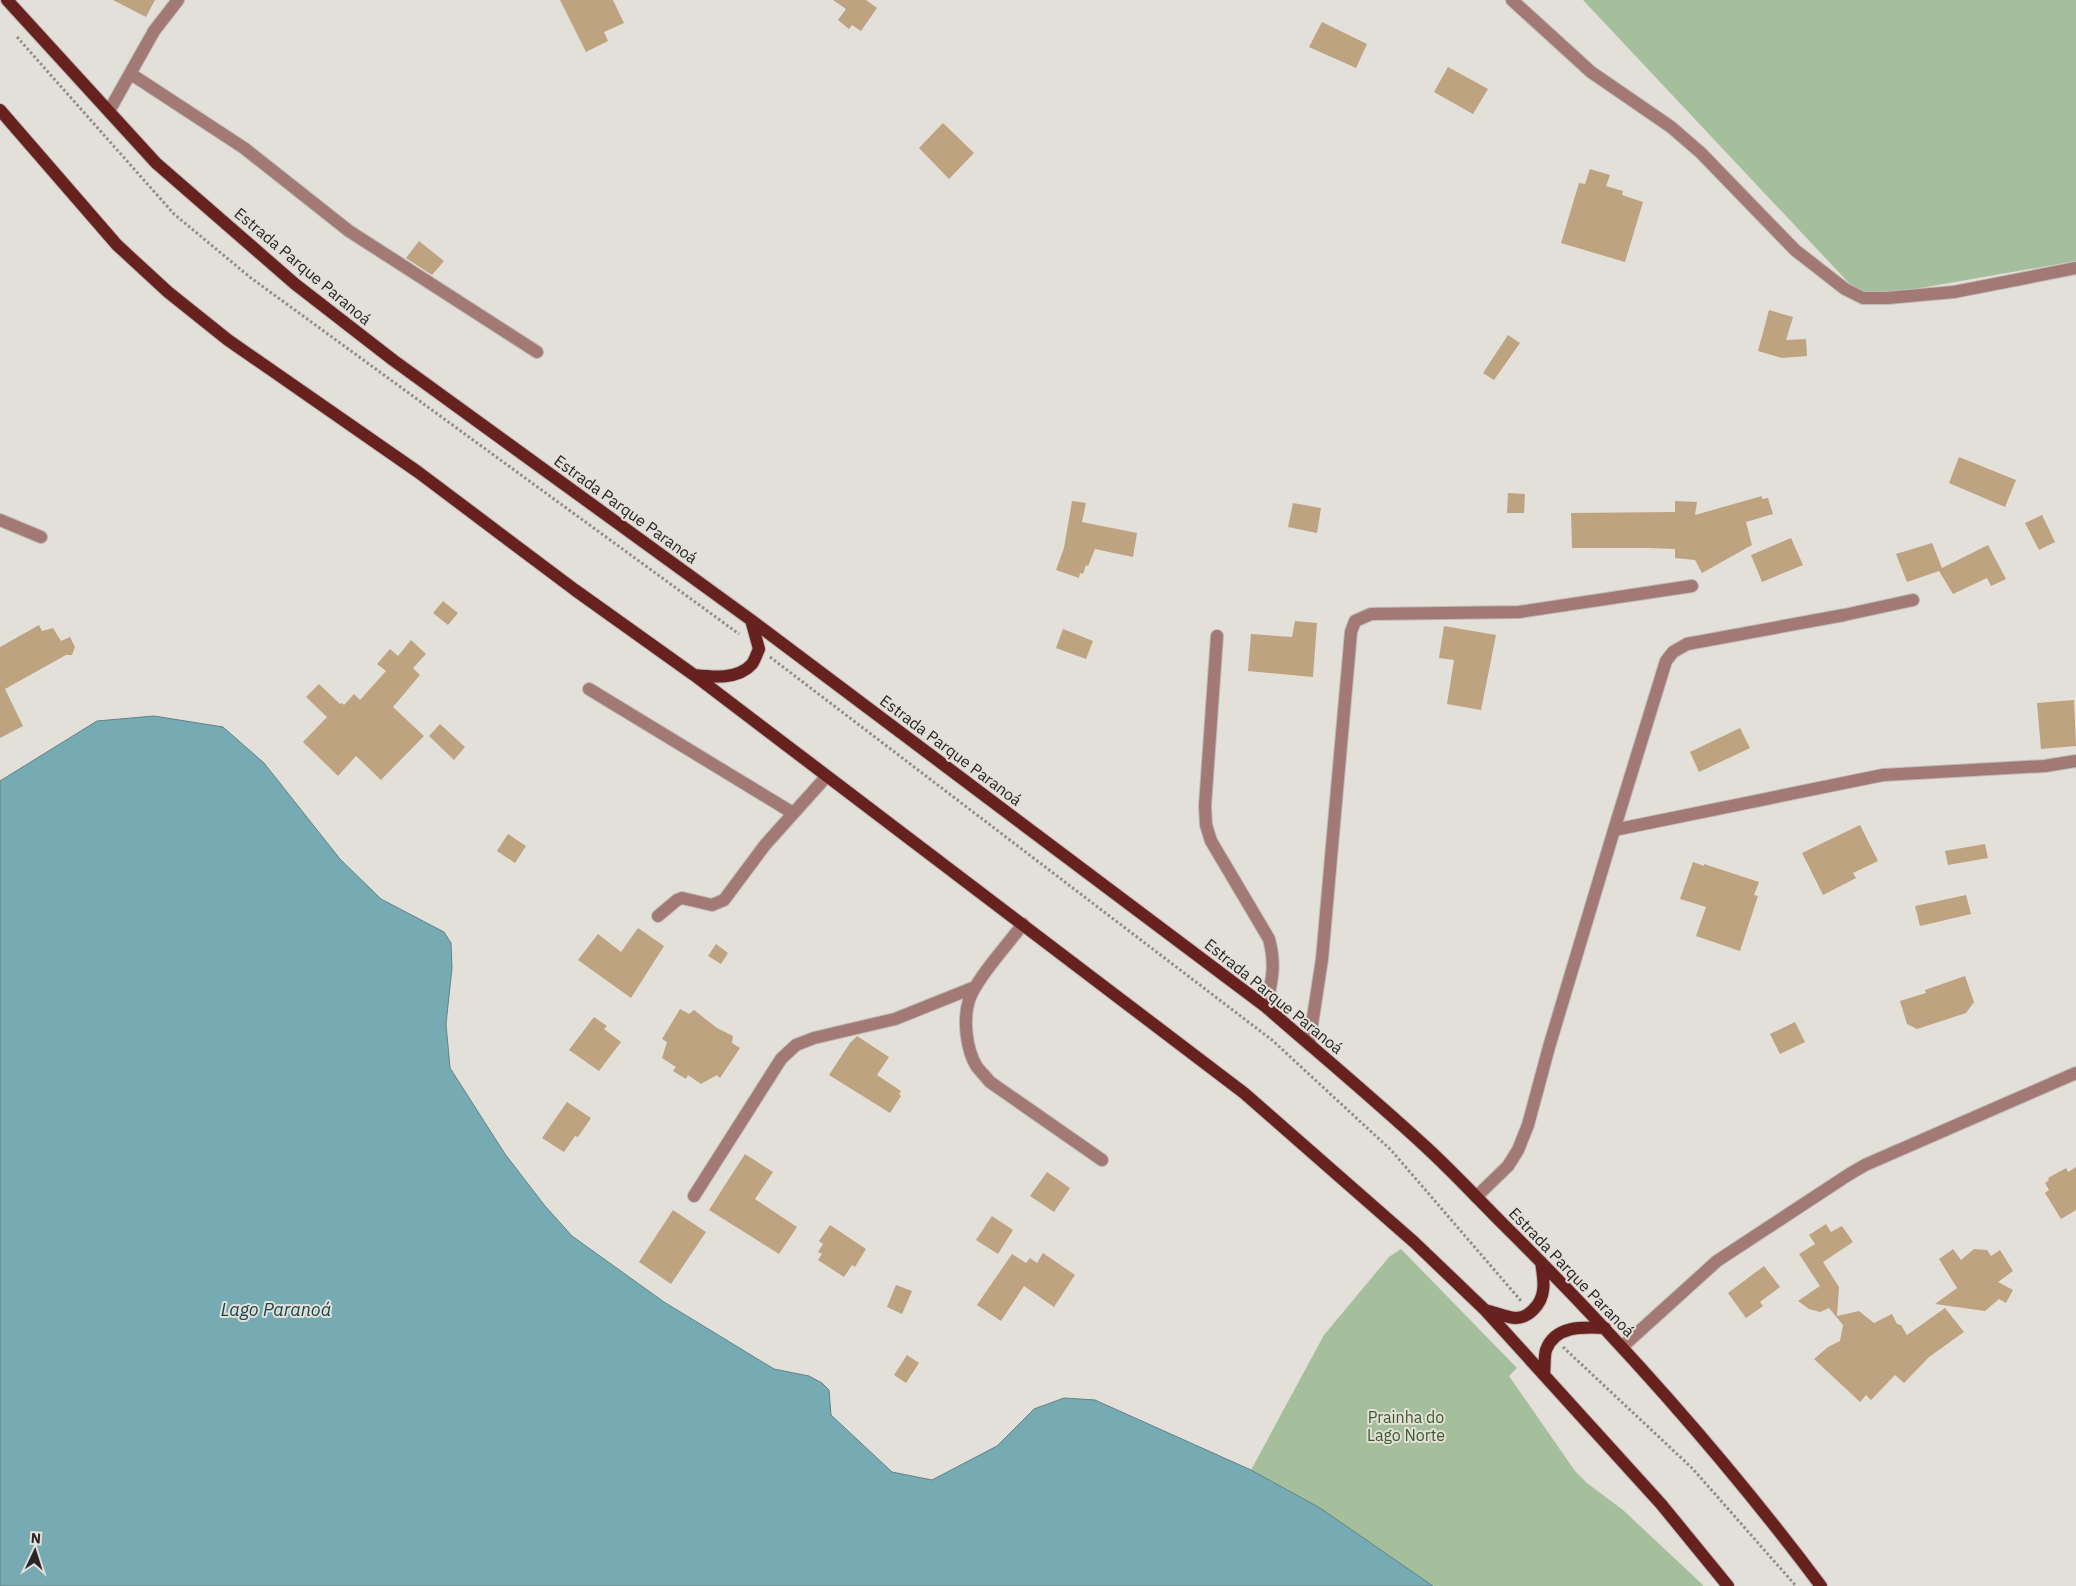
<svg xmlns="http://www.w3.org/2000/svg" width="2076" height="1586" viewBox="0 0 2076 1586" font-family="'IBM Plex Sans',sans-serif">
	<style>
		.green { fill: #a5bf9c }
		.water { fill: #76abb3; stroke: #5f8388 }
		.building { fill: #bea381 }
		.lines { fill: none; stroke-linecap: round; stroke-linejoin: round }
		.minor-casing { stroke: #bebab5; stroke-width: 14 }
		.major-casing { stroke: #bebab5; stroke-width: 14 }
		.path { stroke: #918e8a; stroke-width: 3; stroke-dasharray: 2.5 2.5; stroke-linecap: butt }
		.minor { stroke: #a27975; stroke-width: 12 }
		.major { stroke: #672220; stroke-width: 12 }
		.labels { text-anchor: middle; stroke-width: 4; stroke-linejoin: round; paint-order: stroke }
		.street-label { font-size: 16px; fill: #292725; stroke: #e3dfd9 }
		.park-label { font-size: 16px; fill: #395c2a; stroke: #e3dfd9 }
		.water-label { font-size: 18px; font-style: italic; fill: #15464d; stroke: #e3dfd9 }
	</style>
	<rect width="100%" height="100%" fill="#e3dfd9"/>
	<path class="green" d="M1583 0H2076V261L1863 298Z
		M1401 1249 1517 1368 1509 1376 1575 1471 1587 1483 1623 1510 1704 1586H1433L1320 1508 1251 1470 1324 1335 1389 1257Z"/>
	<path class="water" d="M154 716 223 727 264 763 340 859 381 899 444 932 451 943 452 968 446 1024 450 1068 505 1154 545 1206 572 1236 664 1302 774 1369 809 1376 822 1383 829 1390 831 1415 892 1472 932 1480 997 1446 1034 1409 1064 1398 1095 1400 1251 1470 1320 1508 1433 1586H0V781L97 721Z"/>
	<path class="building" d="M113 0H155L146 17Z
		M560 0H613L624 23 604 32 608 41 586 52Z
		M833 0H866L877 8 861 31 852 25 849 29 838 20 846 9Z
		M1322 22 1367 44 1356 68 1309 47Z
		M1448 67 1488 89 1473 114 1434 92Z
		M943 123 974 153 949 179 919 148Z
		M1590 169 1610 175 1606 186 1623 191 1622 195 1643 202 1625 262 1561 243 1579 183 1585 184Z
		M419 241 444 261 432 275 406 258Z
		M1769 310 1793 317 1786 340 1806 339 1807 356 1782 358 1758 351Z
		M1508 335 1520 343 1494 380 1483 373Z
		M1959 457 2016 480 2005 507 1949 483Z
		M1508 493 1525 494 1524 513H1507Z
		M1762 496V499L1768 498 1773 514 1746 522 1752 545 1702 573 1695 560 1675 558V549L1649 548H1572L1571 513 1675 512V501L1697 502 1695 515Z
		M1072 501 1086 503 1082 522 1137 533 1133 557 1095 549 1088 566 1086 565 1083 574 1080 573 1079 578 1056 570 1064 548Z
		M1293 503 1321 508 1317 533 1288 527Z
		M2042 515 2055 542 2039 550 2025 523Z
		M1791 538 1803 565 1762 582 1751 555Z
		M1932 543 1942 568 1988 545 2006 579 1991 586 1987 578 1953 594 1939 571 1907 582 1896 554Z
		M443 601 458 613 448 625 433 613Z
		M1295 621 1317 623 1313 677 1248 671 1251 634 1292 637Z
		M39 625 42 631 53 628 61 641 70 637 75 647 72 655H66L5 689 23 726 0 738V647Z
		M1444 626 1496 635 1481 710 1447 704 1454 660 1439 658Z
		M1063 629 1093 641 1086 659 1056 648Z
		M411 640 426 654 413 668 420 675 393 707 424 736 381 780 356 756 338 776 303 742 327 717 306 697 319 684 340 704 342 703 344 705 354 694 360 700 386 671 377 664 390 649 398 656Z
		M2074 700 2076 746 2041 749 2037 703Z
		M440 724 465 747 454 760 429 736Z
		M1740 728 1750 748 1699 772 1690 752Z
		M1860 825 1878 861 1853 873 1856 878 1823 895 1802 853Z
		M508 834 526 846 515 863 497 851Z
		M1985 844 1988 858 1948 865 1945 851Z
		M1693 862 1704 866V864L1759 882 1754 895 1758 896 1740 951 1696 936 1706 907 1680 899Z
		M1966 895 1971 914 1920 926 1915 906Z
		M638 928 664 946 631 998 578 960 598 934 621 952Z
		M716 944 728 953 721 964 708 956Z
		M1965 976 1974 1002 1966 1013 1917 1029 1907 1024 1900 1001 1926 993 1925 990Z
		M680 1009 689 1014 694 1010 717 1028 733 1036 732 1043 740 1048 720 1078 717 1075 701 1084 688 1075 686 1079 673 1071 676 1067 662 1058 667 1042 662 1039Z
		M594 1017 607 1026 604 1029 621 1042 599 1071 569 1050Z
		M1795 1022 1805 1042 1780 1054 1770 1034Z
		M857 1036 889 1057 877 1075 901 1091 899 1094 901 1096 890 1113 829 1075 850 1043Z
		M567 1102 591 1118 578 1137 575 1136 564 1152 542 1138Z
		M745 1154 773 1172 755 1199 797 1227 779 1254 709 1210Z
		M2076 1167V1210L2061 1219 2045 1193 2049 1190 2045 1183 2049 1180 2048 1178 2066 1168 2068 1172Z
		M1047 1172 1070 1188 1054 1212 1030 1196Z
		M673 1210 706 1232 671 1284 639 1262Z
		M992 1216 1013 1230 998 1254 976 1240Z
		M1826 1224 1831 1232 1842 1226 1853 1242 1823 1262 1839 1287 1837 1316 1859 1311 1874 1323 1892 1314 1897 1324 1901 1325 1907 1335 1945 1308 1964 1332 1929 1357 1904 1383 1895 1375 1871 1400 1866 1395 1860 1402 1814 1359 1828 1347 1840 1341 1843 1325 1829 1308 1820 1312 1809 1309 1798 1301 1820 1286 1799 1254 1815 1244 1809 1235Z
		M830 1225 866 1249 855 1267 852 1265 844 1277 818 1260 822 1254 818 1252 823 1244 819 1241Z
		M1953 1249 1961 1260 1974 1249 1987 1250 1991 1256 2000 1250 2013 1271 1998 1282 2013 1290 2006 1303 1999 1299 1985 1311 1935 1304 1957 1288 1939 1259Z
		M1043 1253 1075 1275 1054 1307 1024 1286 1001 1321 977 1305 1012 1254 1026 1263 1030 1258 1037 1263Z
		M1764 1266 1780 1287 1760 1302 1763 1306 1746 1318 1728 1293Z
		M896 1285 912 1291 902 1314 887 1307Z
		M907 1355 919 1363 906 1383 894 1375Z"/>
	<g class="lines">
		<g class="minor-casing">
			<path id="minor" d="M1512 0 1591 72 1671 127 1701 153 1795 250 1845 289 1863 298H1887L1954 292 2076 268
				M131 74 244 148 349 231 537 352
				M109 111 154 31 178 0
				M0 520 41 537
				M1217 636 1205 806 1206 825 1211 841 1269 939C1276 965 1272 981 1266 1007
				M589 689 793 813
				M1614 830 1666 661 1673 652 1687 644 1844 615 1913 600
				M658 916 677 900 682 898 712 905 724 900 765 845 826 777
				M1023 924C1009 943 976 979 969 1000 963 1019 966 1050 977 1067 981 1072 986 1077 990 1082L1102 1160
				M1309 1044 1322 959 1351 632 1355 621 1371 614 1519 612 1692 586
				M694 1196 781 1059 796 1045 814 1038 895 1019 975 987
				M1476 1197 1508 1166 1518 1150 1528 1125 1549 1047 1614 830 1883 775 2045 766 2076 761
				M1622 1347 1717 1261 1848 1175 1865 1165 2076 1073"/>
		</g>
		<g class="major-casing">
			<path id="major" d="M7 0 156 163 295 284 393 360 751 620 1266 1007C1320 1054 1375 1100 1427 1148 1454 1173 1479 1200 1504 1225 1618 1338 1725 1458 1821 1586
				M0 110 117 245 168 292 228 340 418 472 575 590 694 675 1244 1093 1414 1242 1485 1310 1661 1504 1728 1586
				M694 675C712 677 738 680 752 664 755 660 757 653 759 649L751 620
				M1485 1310C1494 1312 1505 1317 1515 1318 1522 1318 1528 1315 1533 1310 1547 1297 1544 1280 1541 1262
				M1544 1374C1545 1367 1544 1357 1546 1350 1555 1325 1584 1327 1605 1328"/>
		</g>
		<path class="path" d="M17 37 174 214 251 278 739 634
			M770 657 1272 1040 1391 1150 1522 1302
			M1563 1347 1692 1468 1796 1586"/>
		<use href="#minor" class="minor"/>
		<use href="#major" class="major"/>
	</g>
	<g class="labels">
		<g class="street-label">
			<text transform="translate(303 266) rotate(40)" y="6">Estrada Parque Paranoá</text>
			<text transform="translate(626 509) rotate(36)" y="6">Estrada Parque Paranoá</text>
			<text transform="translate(951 750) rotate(37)" y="6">Estrada Parque Paranoá</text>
			<text transform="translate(1274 996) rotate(39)" y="6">Estrada Parque Paranoá</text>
			<text transform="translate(1572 1272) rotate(46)" y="6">Estrada Parque Paranoá</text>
		</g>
		<g class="park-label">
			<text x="1406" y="1423">Prainha do<tspan x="1406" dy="18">Lago Norte</tspan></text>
		</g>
		<g class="water-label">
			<text x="276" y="1316">Lago Paranoá</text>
		</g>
	</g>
	<g transform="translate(35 1551) rotate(4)" stroke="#e3dfd9" stroke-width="4" paint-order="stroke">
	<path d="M0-4L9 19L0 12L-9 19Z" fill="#292725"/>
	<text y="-8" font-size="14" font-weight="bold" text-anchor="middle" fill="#292725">N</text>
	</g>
</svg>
